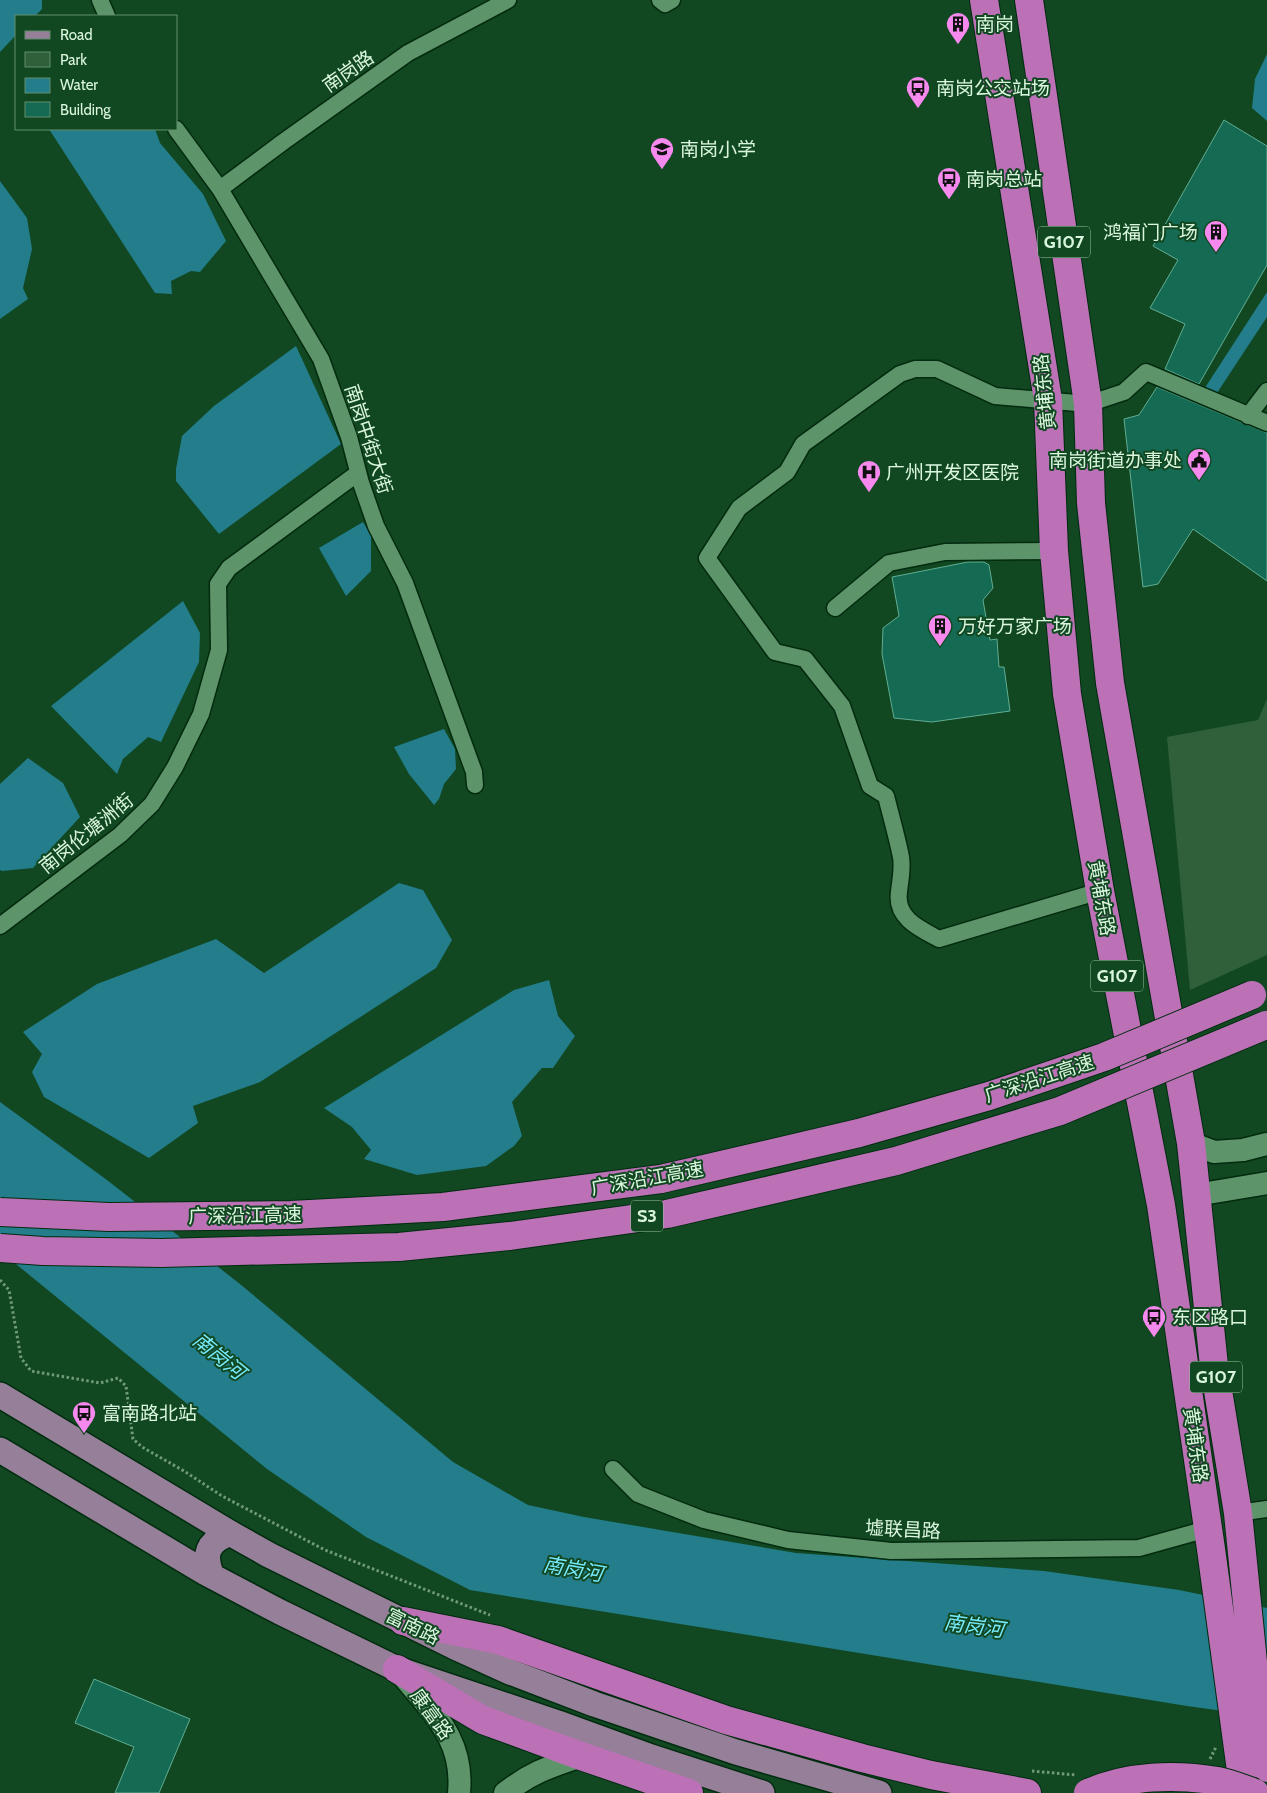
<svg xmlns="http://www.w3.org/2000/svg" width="1267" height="1793" viewBox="0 0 1267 1793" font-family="Cabin,'Noto Sans SC',sans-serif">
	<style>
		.green { fill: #30603a }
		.water { fill: #237d8b }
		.building { fill: #156a53; stroke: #61ad93 }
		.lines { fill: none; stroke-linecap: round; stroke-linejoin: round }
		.street-casing { stroke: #022b0f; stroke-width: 19 }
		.secondary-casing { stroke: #022b0f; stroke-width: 25 }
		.primary-casing { stroke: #022b0f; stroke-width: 28 }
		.highway-casing { stroke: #022b0f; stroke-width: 30 }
		.path { stroke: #709a7b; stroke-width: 3; stroke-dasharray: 2.5 2.5; stroke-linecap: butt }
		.street { stroke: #5e9469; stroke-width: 16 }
		.secondary { stroke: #5e9469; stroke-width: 22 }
		.primary { stroke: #967f98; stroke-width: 25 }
		.highway { stroke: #bc71b7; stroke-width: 28 }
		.highway-bridge-casing { stroke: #022b0f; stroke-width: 30; stroke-linecap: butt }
		.highway-bridge { stroke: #bc71b7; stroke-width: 28 }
		.labels { text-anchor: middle; stroke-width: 4; stroke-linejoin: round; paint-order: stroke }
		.shield { fill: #114821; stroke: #9ec2a5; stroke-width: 1 }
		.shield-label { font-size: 18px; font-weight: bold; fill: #daf6de }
		.poi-label { font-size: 19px; fill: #daf6de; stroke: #114821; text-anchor: start }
		.street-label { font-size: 19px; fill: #daf6de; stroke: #114821 }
		.water-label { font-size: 20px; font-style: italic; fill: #77ebfe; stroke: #114821 }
	</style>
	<rect width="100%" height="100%" fill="#114821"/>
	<path class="green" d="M1267 699V955L1190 990 1167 737 1258 720Z"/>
	<path class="water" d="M0 0H42V9L35 16H16V35L0 52Z
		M1267 54V121L1252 108 1255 79Z
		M49 129H155L160 143 203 194 226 241 200 272 191 271 171 281 172 294 155 293Z
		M0 181 27 218 32 249 23 288 28 299 0 319Z
		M1267 292V317L1213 399 1201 394Z
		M296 346 341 444 219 534 176 481V469L182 436 214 406Z
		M363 522 371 535V571L346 596 319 548Z
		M183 601 200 633 199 662 161 742 148 737 123 759 117 774 51 706Z
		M444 729 455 749 456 769 444 784 439 799 434 805 409 774 394 747Z
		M28 758 63 783 80 817 33 868 2 871 0 870V784Z
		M399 883 423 890 452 940 436 968 260 1082 193 1106 198 1123 149 1158 44 1097 32 1072 42 1054 23 1032 97 984 216 939 264 973Z
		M549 980 558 1016 575 1036 553 1068H542L512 1102 522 1136 514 1146 486 1166 417 1175 364 1159 371 1150 352 1127 324 1108 514 990Z
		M0 1102 107 1180 240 1284 453 1462 528 1505 584 1517 796 1553 1044 1571 1179 1590 1267 1608V1717L1187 1706 470 1590 366 1537 267 1469 0 1251Z"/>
	<path class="building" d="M1224 120 1267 146V265L1199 384 1165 369 1185 324 1150 308 1178 260 1153 246Z
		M1157 387 1267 433V581L1193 529 1158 584 1143 587 1124 419 1139 415Z
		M968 562H984L989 565 993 588 983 600 990 640 997 639 999 667H1004L1010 711 932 722 894 718 882 654 883 628 899 616 892 577Z
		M94 1679 190 1719 159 1793H115L134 1747 75 1723Z"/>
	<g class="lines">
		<g class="street-casing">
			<path id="street" d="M100 0 107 16
				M660 0 665 4 672 0
				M176 129 220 189 321 359 349 437 361 483 376 526 405 583 474 772 475 785
				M220 189 283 142 408 53 508 0
				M1248 416 1267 391
				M835 608 889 563 945 552 1054 551
				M1100 891 939 939C920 929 895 918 899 892 900 881 903 869 901 857 897 837 891 816 886 796L870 786 842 706 805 659 775 652 707 558 739 508 787 472 803 444 900 374 915 369H937L995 396 1088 404 1124 392 1146 372 1267 423
				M0 926 120 835 152 804 175 767 201 714 219 650 218 584 229 568 358 473
				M613 1469 638 1494 704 1520 788 1540 891 1551 1139 1548 1207 1529
				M1238 1513 1267 1509"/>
		</g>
		<g class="secondary-casing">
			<path id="secondary" d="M1191 1143 1214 1152 1243 1150 1267 1144
				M1196 1195 1267 1183
				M404 1677C435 1715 464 1741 459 1793
				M505 1793C532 1772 549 1767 581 1756"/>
		</g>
		<g class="primary-casing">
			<path id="primary" d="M0 1395 230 1533 269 1555 455 1647 510 1672 594 1704 736 1752 879 1793
				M0 1450 206 1573 280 1612 397 1669 558 1723 651 1757 762 1793
				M212 1576C203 1554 207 1542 230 1533"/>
		</g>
		<g class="highway-casing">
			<path id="highway" d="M984 0 1048 400 1054 551 1067 694 1100 891 1161 1205 1211 1549 1244 1793
				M1029 0 1088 404 1091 503 1110 683 1191 1143 1214 1366 1238 1513 1260 1732 1267 1768
				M403 1621 498 1640 726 1720 862 1758 931 1775 1027 1793
				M397 1669 483 1720 581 1756 689 1793"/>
		</g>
		<path class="path" d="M0 1280 9 1290 21 1358 31 1371 100 1383 118 1378 126 1386 133 1439 142 1447 184 1471 222 1496 325 1550 490 1615
			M1210 1759 1216 1747
			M1032 1771 1076 1775"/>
		<use href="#street" class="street"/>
		<use href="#secondary" class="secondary"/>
		<use href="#primary" class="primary"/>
		<use href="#highway" class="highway"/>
		<g class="highway-bridge-casing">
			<path id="highway-bridge" d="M0 1212 109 1217 291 1215 443 1207 661 1179 859 1133 989 1096 1104 1057 1252 995
				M0 1248 43 1251 161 1253 399 1247 510 1236 667 1214 896 1161 1060 1111 1266 1025
				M1088 1793C1127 1775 1176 1774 1218 1781 1230 1783 1243 1789 1255 1793"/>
		</g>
		<use href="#highway-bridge" class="highway-bridge"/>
	</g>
	<defs>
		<g id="building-pin" transform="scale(1.25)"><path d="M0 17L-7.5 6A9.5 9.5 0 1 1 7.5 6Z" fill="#f589ee" stroke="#114821"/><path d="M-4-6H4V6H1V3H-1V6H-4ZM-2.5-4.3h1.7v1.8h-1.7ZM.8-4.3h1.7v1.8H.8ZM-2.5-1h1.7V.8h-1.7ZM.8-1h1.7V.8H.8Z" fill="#111"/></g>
		<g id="bus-pin" transform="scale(1.25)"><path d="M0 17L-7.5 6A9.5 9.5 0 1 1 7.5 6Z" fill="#f589ee" stroke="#114821"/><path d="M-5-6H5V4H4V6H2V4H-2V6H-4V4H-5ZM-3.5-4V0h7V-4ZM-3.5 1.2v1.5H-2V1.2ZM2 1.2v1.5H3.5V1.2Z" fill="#111"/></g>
		<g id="school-pin" transform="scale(1.25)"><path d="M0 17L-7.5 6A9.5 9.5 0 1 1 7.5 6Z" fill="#f589ee" stroke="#114821"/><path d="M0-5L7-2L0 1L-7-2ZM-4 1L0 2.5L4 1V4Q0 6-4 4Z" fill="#111"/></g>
		<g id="civic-pin" transform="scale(1.25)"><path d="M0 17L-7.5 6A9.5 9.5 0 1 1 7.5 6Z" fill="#f589ee" stroke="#114821"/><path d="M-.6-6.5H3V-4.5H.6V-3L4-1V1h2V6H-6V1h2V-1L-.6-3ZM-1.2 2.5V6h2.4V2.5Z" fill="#111"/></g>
		<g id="hospital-pin" transform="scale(1.25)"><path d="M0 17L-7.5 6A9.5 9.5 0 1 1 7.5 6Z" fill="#f589ee" stroke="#114821"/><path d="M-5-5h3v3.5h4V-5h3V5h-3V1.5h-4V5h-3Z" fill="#111"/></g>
	</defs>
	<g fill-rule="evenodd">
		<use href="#building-pin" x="958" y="24"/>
		<use href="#bus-pin" x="918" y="88"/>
		<use href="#school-pin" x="662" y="149"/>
		<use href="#bus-pin" x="949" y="179"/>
		<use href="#building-pin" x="1216" y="232"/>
		<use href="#civic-pin" x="1199" y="460"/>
		<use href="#hospital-pin" x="869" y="472"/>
		<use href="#building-pin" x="940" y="626"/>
		<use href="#bus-pin" x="1154" y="1317"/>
		<use href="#bus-pin" x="84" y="1413"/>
	</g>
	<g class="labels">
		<g class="shield">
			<rect x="1038" y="226.5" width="52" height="31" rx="4"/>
			<rect x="1091" y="960.5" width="52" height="31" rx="4"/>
			<rect x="631" y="1200.5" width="32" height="31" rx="4"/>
			<rect x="1190" y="1361.5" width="52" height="31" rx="4"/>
		</g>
		<g class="shield-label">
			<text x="1064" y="248">G107</text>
			<text x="1117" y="982">G107</text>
			<text x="647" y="1222">S3</text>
			<text x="1216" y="1383">G107</text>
		</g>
		<g class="poi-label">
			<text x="976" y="31">南岗</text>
			<text x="936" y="95">南岗公交站场</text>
			<text x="680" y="156">南岗小学</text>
			<text x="966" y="186">南岗总站</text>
			<text x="1198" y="239" text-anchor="end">鸿福门广场</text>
			<text x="1182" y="467" text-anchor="end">南岗街道办事处</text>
			<text x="886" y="479">广州开发区医院</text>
			<text x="958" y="633">万好万家广场</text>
			<text x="1172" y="1324">东区路口</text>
			<text x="102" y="1420">富南路北站</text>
		</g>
		<g class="street-label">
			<text transform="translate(348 71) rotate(-35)" y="7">南岗路</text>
			<text transform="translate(1044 392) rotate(-96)" y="7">黄埔东路</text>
			<text transform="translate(369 439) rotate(72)" y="7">南岗中街大街</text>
			<text transform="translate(86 833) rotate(-39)" y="7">南岗伦塘洲街</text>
			<text transform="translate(1102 898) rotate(80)" y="7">黄埔东路</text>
			<text transform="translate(1039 1078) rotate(-18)" y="7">广深沿江高速</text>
			<text transform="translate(647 1178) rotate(-10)" y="7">广深沿江高速</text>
			<text transform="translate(245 1215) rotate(-1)" y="7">广深沿江高速</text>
			<text transform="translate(1196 1445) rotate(82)" y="7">黄埔东路</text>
			<text transform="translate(903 1529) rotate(3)" y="7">墟联昌路</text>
			<text transform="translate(413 1626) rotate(26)" y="7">富南路</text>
			<text transform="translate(432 1714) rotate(54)" y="7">康富路</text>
		</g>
		<g class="water-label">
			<text transform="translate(219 1356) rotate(39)" y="7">南岗河</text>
			<text transform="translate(573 1569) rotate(10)" y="7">南岗河</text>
			<text transform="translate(974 1626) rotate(8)" y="7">南岗河</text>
		</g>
	</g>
	<rect x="15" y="15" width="162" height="115" fill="#114821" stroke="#618e6d"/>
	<rect x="25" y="31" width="25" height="8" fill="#967f98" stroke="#618e6d"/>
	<text x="60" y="40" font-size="15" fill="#daf6de">Road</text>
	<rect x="25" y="52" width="25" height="15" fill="#30603a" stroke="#618e6d"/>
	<text x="60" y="65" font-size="15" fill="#daf6de">Park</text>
	<rect x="25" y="78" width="25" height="15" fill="#237d8b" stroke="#618e6d"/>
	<text x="60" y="90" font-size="15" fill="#daf6de">Water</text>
	<rect x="25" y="102" width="25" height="15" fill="#156a53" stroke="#618e6d"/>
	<text x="60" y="115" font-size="15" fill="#daf6de">Building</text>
</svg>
